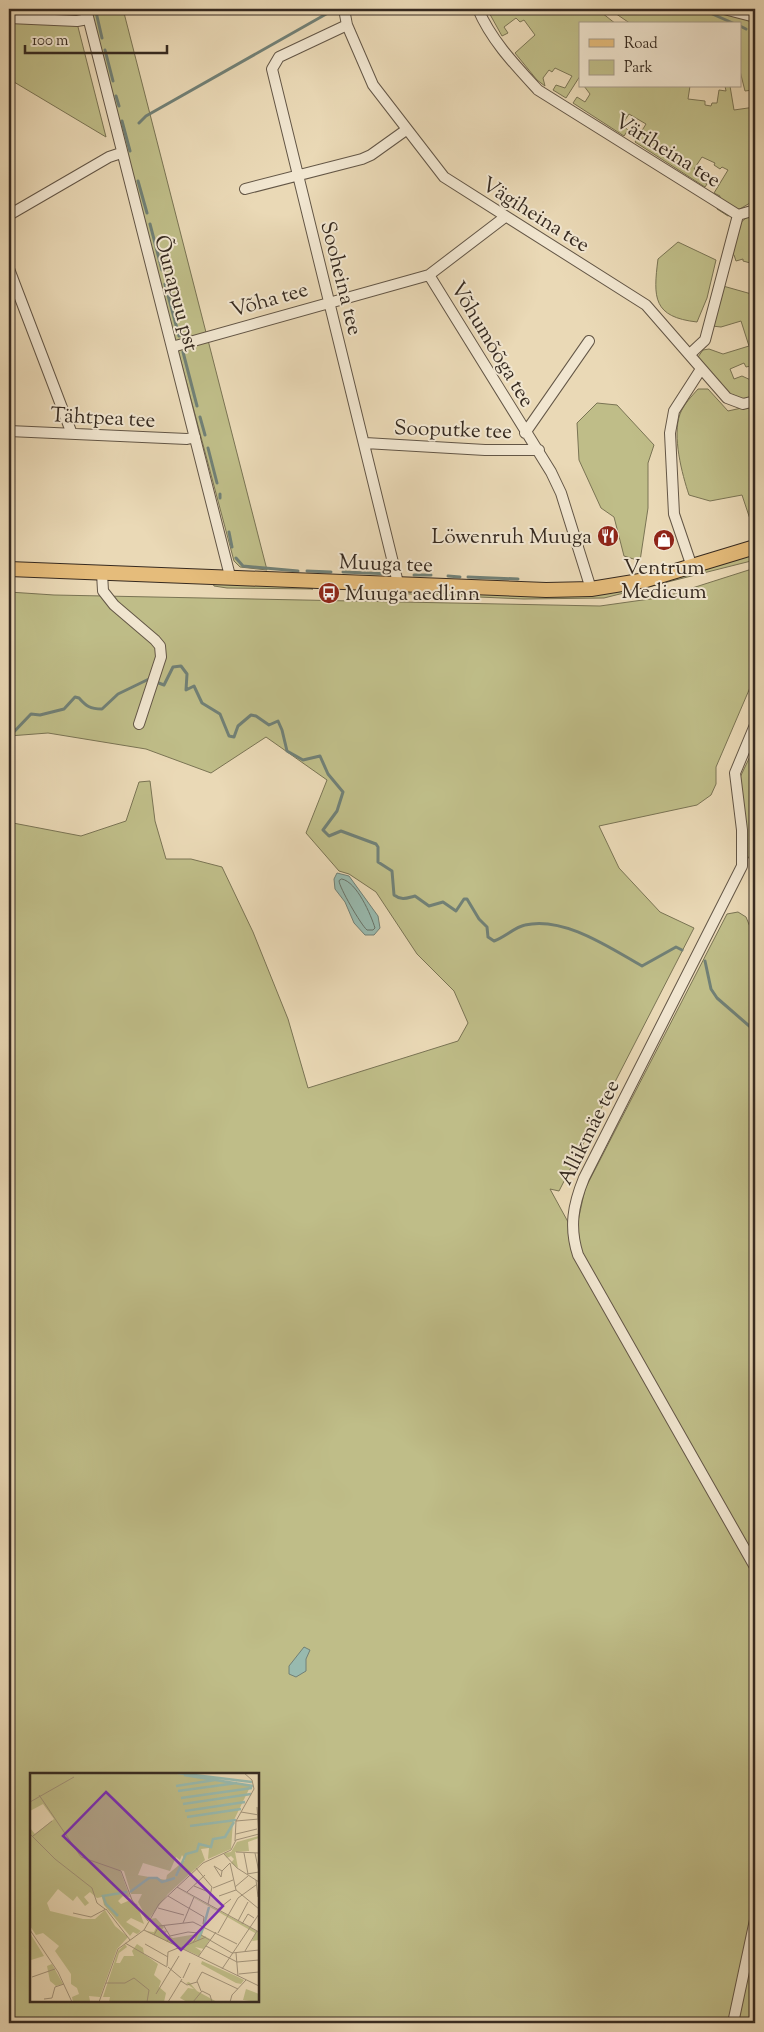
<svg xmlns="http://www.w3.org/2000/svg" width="764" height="2032" viewBox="0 0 764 2032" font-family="'Sorts Mill Goudy',serif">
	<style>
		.green { fill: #bfbd88; stroke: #7a7454; fill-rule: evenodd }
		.water { fill: #98baaf; stroke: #718076 }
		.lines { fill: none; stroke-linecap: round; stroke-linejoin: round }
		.shore { stroke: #677268; stroke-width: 1 }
		.stream { stroke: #718076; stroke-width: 3 }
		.minor-casing { stroke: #635646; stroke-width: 12 }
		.major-casing { stroke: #362a20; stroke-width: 16 }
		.minor { stroke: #f1e6d0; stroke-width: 10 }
		.major { stroke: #e5bc7b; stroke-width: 14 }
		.labels { text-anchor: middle; stroke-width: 4; stroke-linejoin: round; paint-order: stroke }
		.street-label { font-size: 21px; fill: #362a20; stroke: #f1e6d0 }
		.poi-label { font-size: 21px; fill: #362a20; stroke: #f1e6d0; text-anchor: end }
		.inset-river { fill: none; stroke: #98baaf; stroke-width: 2.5 }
		.inset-road { fill: none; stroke: #a2937a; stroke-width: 1 }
		.view { fill: #7b2cbf; fill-opacity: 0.15; stroke: #7b2cbf; stroke-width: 2.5 }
		.inset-edge { fill: none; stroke: #362a20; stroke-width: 2.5 }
	</style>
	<rect width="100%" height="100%" fill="#ead9b6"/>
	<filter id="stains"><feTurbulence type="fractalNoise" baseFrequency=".004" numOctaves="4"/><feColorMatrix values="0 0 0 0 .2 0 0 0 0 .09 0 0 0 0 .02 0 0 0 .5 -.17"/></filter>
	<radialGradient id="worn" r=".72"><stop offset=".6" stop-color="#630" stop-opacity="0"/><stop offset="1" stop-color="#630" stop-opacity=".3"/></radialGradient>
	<path class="green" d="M91 9H123L267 570 240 567 234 561 142 215Z
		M487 9H597L616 24H580V76L566 98 553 90 556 85 565 88 572 76 555 68 552 72 549 70 543 78 545 86 537 80 515 53 535 35 524 20 520 22 516 18 504 27 508 33 502 36Z
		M609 9H719L749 20 755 32V101L753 90 745 91 740 71V24H631Z
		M9 22 77 23 106 137 9 79Z
		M584 86H690L688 99 705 101V105L711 106 712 103H717L719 90 726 91 725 86H730L734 110 755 107V200L728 216 717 209 720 196 714 193 728 170 722 167 720 169 714 165 715 163 702 157 694 169 702 175V181L707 184 705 187 635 142 646 124 629 114 622 125 628 130 624 136 573 103 577 97 585 102 590 94Z
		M755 214V270H753L754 264 743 261V259L736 261 734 255 730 253C735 236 736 219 755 214Z
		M678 242 716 260 707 298 697 322C653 317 653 298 658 259Z
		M723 286 755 295V365L746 367 744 363 730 369 734 379 742 376 755 382V399L733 400 698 357 703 350 709 349 723 354 749 346 741 321 721 327 712 326Z
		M698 389H708L728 411 755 405V419L750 421 755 439V534L742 495 710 501 689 495C682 474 672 436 680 414 684 404 691 397 698 389Z
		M597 403 617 405 654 445 648 463V508L640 561 624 556 614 517 601 508 579 460 577 423Z
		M755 554V560L604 598 524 599 388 593 387 591V588L543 595Z
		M755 568V676L716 767V784L711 795 697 805 599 826 619 868 660 912 694 928 559 1191 550 1189 579 1242 578 1221 585 1189 727 914 738 912 746 917 755 939V2023H9V843L13 823 81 836 126 821 139 782 150 781 155 821 166 859H191L222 867 253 932 288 1019 308 1088 458 1041 468 1023 454 991 417 954 376 892 349 874 339 871 306 833 327 780 266 737 211 773 146 749 48 733 9 736V592L54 595 600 606 664 597ZM31 1774H258V2001H31Z
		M212 582 304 587 313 589 227 588 214 586Z
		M755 746V867L744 851 734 790Z"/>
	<path class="water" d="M337 873 349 876 378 916 380 928 374 935H365L354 923 345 902 335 889 334 879Z
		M304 1647 310 1650 306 1659V1671L296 1677 289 1674V1666Z"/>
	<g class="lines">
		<path class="shore" d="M342 879C357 882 371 915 375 928L373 930H367C361 925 339 887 339 881Z"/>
		<path class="stream" d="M701 9 735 24
			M96 12 102 38
			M740 26 746 29
			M105 50 113 81
			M116 96 119 106
			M122 121 130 151
			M139 123 146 116 335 9
			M138 181 147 213
			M150 224 162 270
			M165 284 179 336
			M183 352 197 406
			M200 417 205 435
			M208 448 217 483
			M220 494V498
			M229 532 232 547
			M236 558 243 566 298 571
			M307 571 331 572
			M343 572 392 574
			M414 575H431
			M448 576 460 577
			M468 577 518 579
			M156 682 164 685 173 667 181 666 187 674 186 690 194 686 202 703 220 714 229 736 234 737 238 726 251 715 256 716 269 725 278 721 282 730 287 751 303 760 320 756 328 774 343 792 337 811 323 830 329 836 341 831 376 844 378 847V862L392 871 394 895C402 901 407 898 415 896L429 906 443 902 456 911 464 899H467L479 919 487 927 488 937 494 941C505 937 515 927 525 925 564 916 610 948 642 966L676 947 682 950
			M9 737 31 714 40 715 64 709 75 697 79 698C86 706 90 709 102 709L118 694 149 679
			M705 961 711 989 717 998 755 1031"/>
		<g class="minor-casing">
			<path id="minor" d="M86 9 230 576
				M344 9 347 25 373 85 444 177 646 305 727 398 743 404 755 401
				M478 9C491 40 515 65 538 90L738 215
				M724 9 755 17
				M9 18 77 21 88 19
				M347 25 279 57 272 69 398 583
				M245 189 362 159 371 155 406 130
				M9 215 109 157 121 153
				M9 269 72 434
				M429 275 551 472 561 493 591 589
				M172 347 429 275 505 217
				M690 354 705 340 738 215 755 210
				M9 431 187 439 195 437
				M525 433 589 341
				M365 443 485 450H539
				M692 567 674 514 670 433 674 411 701 369
				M102 573 103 591 114 605 155 640 160 646 161 657 139 724
				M755 725 735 773 742 830V866L584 1178C573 1205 569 1227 578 1255L755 1567
				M733 2023 755 1920"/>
		</g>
		<g class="major-casing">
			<path id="major" d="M9 569 546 590 591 589 646 580 755 547"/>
		</g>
		<use href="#minor" class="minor"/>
		<use href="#major" class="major"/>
	</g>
	<defs>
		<g id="restaurant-disc" transform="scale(1.125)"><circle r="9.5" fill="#8f2418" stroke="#f1e6d0"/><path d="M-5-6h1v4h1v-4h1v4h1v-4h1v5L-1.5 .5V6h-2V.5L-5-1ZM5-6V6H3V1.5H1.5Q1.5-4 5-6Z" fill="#fff"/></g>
		<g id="shop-disc" transform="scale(1.125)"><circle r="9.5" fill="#8f2418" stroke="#f1e6d0"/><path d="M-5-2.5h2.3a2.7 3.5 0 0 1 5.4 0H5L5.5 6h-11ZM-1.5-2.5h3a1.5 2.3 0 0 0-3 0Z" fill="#fff"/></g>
		<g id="bus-disc" transform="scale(1.125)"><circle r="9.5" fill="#8f2418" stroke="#f1e6d0"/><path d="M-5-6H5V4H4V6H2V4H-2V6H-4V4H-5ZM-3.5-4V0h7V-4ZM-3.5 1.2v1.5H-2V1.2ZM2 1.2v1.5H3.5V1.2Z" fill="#fff"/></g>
	</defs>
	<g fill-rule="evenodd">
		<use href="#restaurant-disc" x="608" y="536"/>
		<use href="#shop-disc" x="664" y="540"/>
		<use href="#bus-disc" x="329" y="593"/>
	</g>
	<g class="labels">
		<g class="street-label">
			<text transform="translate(668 150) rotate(32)" y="7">Väriheina tee</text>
			<text transform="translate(536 214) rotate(32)" y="7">Vägiheina tee</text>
			<text transform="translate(342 278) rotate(76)" y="7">Sooheina tee</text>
			<text transform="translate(177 293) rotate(75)" y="7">Õunapuu pst</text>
			<text transform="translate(269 299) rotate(-16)" y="7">Võha tee</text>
			<text transform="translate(493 344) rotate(59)" y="7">Võhumõõga tee</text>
			<text transform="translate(103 417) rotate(3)" y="7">Tähtpea tee</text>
			<text transform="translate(453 429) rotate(2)" y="7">Sooputke tee</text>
			<text transform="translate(386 563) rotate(2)" y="7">Muuga tee</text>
			<text transform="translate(588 1132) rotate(-64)" y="7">Allikmäe tee</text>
		</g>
		<g class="poi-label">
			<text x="592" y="543">Löwenruh Muuga</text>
			<text x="664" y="574" text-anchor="middle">Ventrum<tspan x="664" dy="24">Medicum</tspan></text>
			<text x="345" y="600" text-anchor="start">Muuga aedlinn</text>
		</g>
	</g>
	<g transform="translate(30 1773)">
		<rect width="229" height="229" fill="#ead9b6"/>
		<path d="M0 0H140L221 12 203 49 201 76 178 86 179 75 171 76 175 87 138 121 118 147 108 129 112 121H101L94 98 90 97 100 124 93 123 88 128 91 131 98 128 107 131 114 151 101 145 96 149 111 158 107 161 103 159 100 163 74 132 72 124 67 125 60 119 54 124 59 130 55 133 47 123 43 128 28 116 17 130 20 138 53 146H65L75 137 85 153 98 164 87 176 70 224 59 223 60 228 65 229H43L42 224 49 221 47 215 41 211V201L25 178 29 173 13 160 6 162 0 153V55L5 61 24 46 13 31 0 38ZM152 82 155 87 137 102 136 107 108 102 113 90 140 98 146 84 150 87ZM229 63V65L218 69 219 78 205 79 208 95 201 90 204 86 201 83 197 85 194 80 201 79 207 69ZM147 115 229 159V167L222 168 225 160ZM126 145 134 154 132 157 137 158 135 161 143 165 167 161 161 165 163 168 174 153 172 162 180 166 174 176 165 174 171 178 169 183 115 158 124 159 127 152 120 146ZM0 160 14 183 1 187 0 186ZM95 171 97 174 89 180 86 190H90L94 183H104L102 178 107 171 113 175 114 181 128 191 124 202 131 208 129 214 136 220 134 229H79L80 224H73L88 178ZM172 188 206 203 214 207 211 211 206 210 171 191ZM22 191 33 211 26 213 20 208 17 193ZM159 209 167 218 187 229H157L150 225 158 215 164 216 156 210ZM216 216 229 221V229L213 227Z" fill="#bfbd88" fill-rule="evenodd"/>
		<path class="inset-river" d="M148 0 222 9M154 2 223 13M146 13 185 7M148 18 207 10M151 25 222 15M153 31 221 21M155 38 215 29M157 44 211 36M160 53 206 47M146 103 156 81 167 78 169 71 181 74 183 66 195 64 204 49M100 119 119 105H127L132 109 145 105M88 143 76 131 73 123 97 119M174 152 179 134M168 167 174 153"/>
		<path class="inset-road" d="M9 22 51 84 91 98 102 127 118 148M0 29 44 4M227 34 229 61M211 39 229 42M206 48 229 46M0 61 25 86 62 115 67 130 75 136M206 61 227 56M3 63 22 48M205 68 206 48 224 16 222 7 214 0M206 79 229 80M193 80 207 95 229 109M214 80 218 101M200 90 206 117 229 136M166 95 182 114 178 131M192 98 191 104 184 93 192 98 200 90M217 101 229 99 225 80M226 107 228 124M164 113 181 120M147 114 229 159M205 114 218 103M183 115 203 107M157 119 175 102M138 123 174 144 173 151M189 123 206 117M128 135 154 142M187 137 201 126M43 140 61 144 76 136 100 167M208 148 218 129M153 150 164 124M212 151 218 141 224 145M134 153 140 163 137 169M0 157 28 199 42 229M114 157 229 213M188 160 208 125 226 112M124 162 129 153 163 149 207 171M171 162 202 180 229 177M140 163 158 159 168 160 163 170M95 170 137 194M115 171 138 184M176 173 207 189 229 187M150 175 176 164M215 178 227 158M206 180 208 203M168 184 186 159M137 193 138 179 148 175M138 194 151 205M192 196 229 141M209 201 229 199M2 204 25 196M153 205 160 190M151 208 157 212 167 209M76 210H95L104 205 119 217 117 229M171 218 167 208 172 199 208 216M126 221 149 183M14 226 22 225 25 214 34 211M69 229 88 176 114 157 129 131 173 90 201 77 206 67 229 61M138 229 152 206M163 229 172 218 180 222 182 229M200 229 202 222 216 207"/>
		<path class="view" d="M76 19 193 133 151 177 33 63Z"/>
		<rect width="229" height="229" class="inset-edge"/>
	</g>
	<rect width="764" height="2032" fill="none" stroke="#ead9b6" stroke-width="30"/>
	<rect x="10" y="10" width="744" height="2012" fill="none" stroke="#362a20" stroke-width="2.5"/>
	<rect x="15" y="15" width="734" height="2002" fill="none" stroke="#362a20"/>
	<rect x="579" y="22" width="162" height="65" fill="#f1e6d0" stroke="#a69b8a"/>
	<rect x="589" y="39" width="25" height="8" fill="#e5bc7b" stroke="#a69b8a"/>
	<text x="624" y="48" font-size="15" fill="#362a20">Road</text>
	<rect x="589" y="60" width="25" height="15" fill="#bfbd88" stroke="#a69b8a"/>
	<text x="624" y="72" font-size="15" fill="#362a20">Park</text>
	<path d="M25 45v8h142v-8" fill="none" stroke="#362a20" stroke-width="2.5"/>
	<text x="32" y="45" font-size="15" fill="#362a20" stroke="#f1e6d0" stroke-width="4" paint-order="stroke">100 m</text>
	<rect width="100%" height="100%" filter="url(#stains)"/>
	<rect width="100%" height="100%" fill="url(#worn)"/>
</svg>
